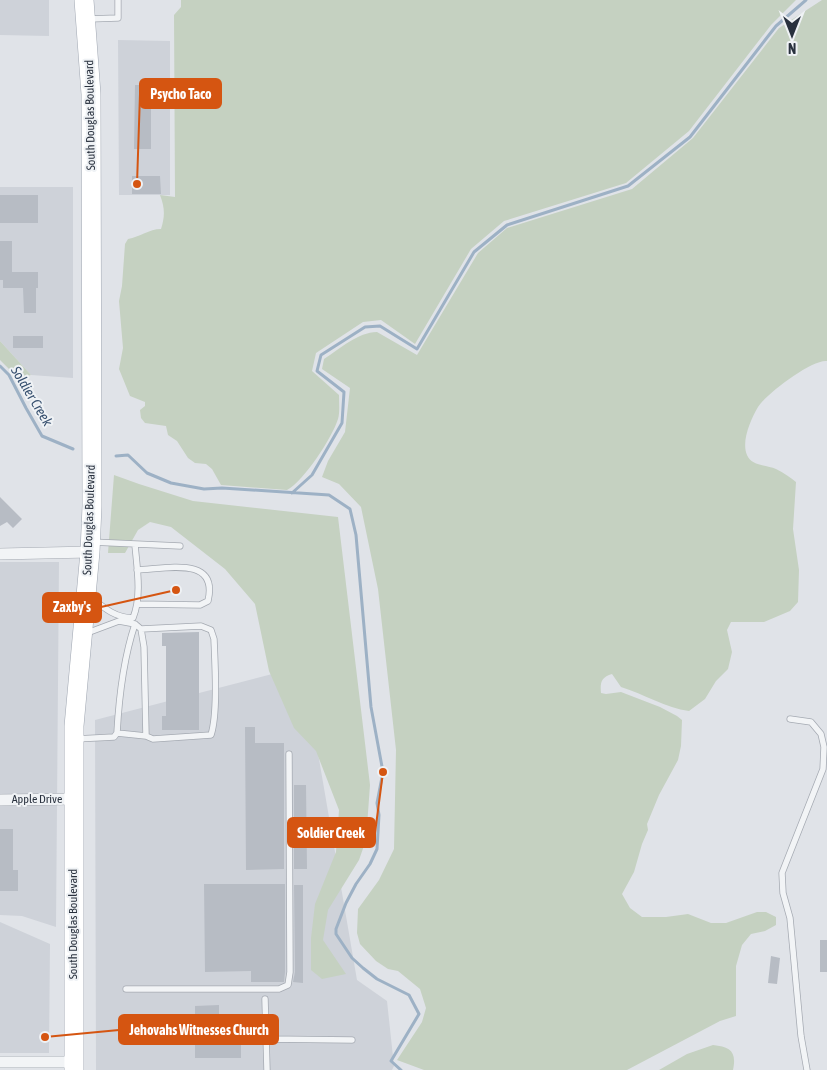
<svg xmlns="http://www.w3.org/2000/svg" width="827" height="1070" viewBox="0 0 827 1070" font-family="'Asap Condensed',sans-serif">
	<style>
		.built { fill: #ced2d9 }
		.green { fill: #c5d1c1 }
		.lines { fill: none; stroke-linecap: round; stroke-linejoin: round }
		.stream { stroke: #9db1c5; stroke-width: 3 }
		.building { fill: #b7bcc4 }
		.lane-casing { stroke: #a5aab2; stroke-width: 7 }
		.street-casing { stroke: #a5aab2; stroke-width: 12 }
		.primary-casing { stroke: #a0a7b2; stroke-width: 20 }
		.lane { stroke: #f2f4f6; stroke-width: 5.5 }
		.street { stroke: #f2f4f6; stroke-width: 11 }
		.primary { stroke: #fff; stroke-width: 19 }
		.labels { text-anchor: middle; stroke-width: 4; stroke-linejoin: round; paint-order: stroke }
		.street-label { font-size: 12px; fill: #29313e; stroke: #eff2f5 }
		.water-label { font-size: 14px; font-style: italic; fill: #37506f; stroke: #eff2f5 }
		.leader { fill: none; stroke: #d55511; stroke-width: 2 }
		.callout-dot { fill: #d55511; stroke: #eff2f5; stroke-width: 2 }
		.callout { fill: #d55511; stroke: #d55511; stroke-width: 2 }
		.callout-label { font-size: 14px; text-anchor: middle; font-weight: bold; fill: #fff }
	</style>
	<rect width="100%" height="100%" fill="#e0e3e8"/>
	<path class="built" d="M0 0H49V36L0 35Z
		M118 40 170 41V195H119Z
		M0 187H73V378L31 375 0 341Z
		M0 562H59L56 927 22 916 0 915Z
		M303 666 357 980 387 1001 394 1066 392 1070H96L95 720Z
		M0 922 50 944 49 1053H0Z"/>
	<path class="green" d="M181 0H796L771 25 689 131 626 183 504 221 471 249 415 344 381 320 363 322 316 353 312 371 339 395C339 403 340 412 338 419 332 438 304 481 287 490L221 485 212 469 206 464 195 463 188 458 177 441 168 435 166 426 145 423 141 418 140 410 145 406V402L130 396 119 369 123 348 119 301 122 286 125 244 128 239C140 237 149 229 161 229 165 216 165 208 160 195L175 197 174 15 181 7Z
		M822 0H827V361C812 359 766 394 758 407 751 419 741 441 747 455 751 466 767 465 776 469 784 473 790 477 796 482L793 529 799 570 798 602 790 611 764 622H731L727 630 732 652 728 669 716 681 705 699 689 711C666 708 644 694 621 687L612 674C601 677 600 683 601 693L606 694 621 692 660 707 677 716 682 720 681 746 678 760 659 795 647 824 648 830 642 844 634 872 622 894 630 908 642 917H666L688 914 711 923H726L757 912H766L776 917V925L765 931 751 934 742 945 736 966V1016L720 1021 627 1070H424L397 1060 422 1022 426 1008 420 989 398 971 388 969 376 961 360 944 357 933 358 909 379 880 394 849 396 750 378 589 361 507 339 484 322 477 328 461 345 432 350 388 322 369 324 359C340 349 358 332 377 332L417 355 478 253 507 228 632 189 693 138 779 28Z
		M0 341 31 375 18 378 0 360Z
		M114 475 139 484 193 501 338 517 370 785 366 840 359 860 328 910 323 940 346 974 322 979 311 970V938L315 904 336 852 339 810 316 751 294 728 269 671 255 604 225 569 171 527 150 522 138 530 125 553H108Z
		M713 1045C730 1047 737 1051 733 1070H659L687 1054Z"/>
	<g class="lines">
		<path class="stream" d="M0 366 9 375 26 408 42 436 73 449
			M116 456 128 455 147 473 171 483 204 489 222 488 329 495 350 509 356 535 371 707 383 772 377 803 379 815 377 849 370 864 356 884 346 903 336 929V934L352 958 363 968 377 979 409 995 419 1014 391 1061 401 1070
			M292 493 312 475 342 423 344 392 317 371 321 355 365 327 380 326 417 349 474 252 507 225 628 186 690 137 776 26 806 0"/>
	</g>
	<path class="building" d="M135 85H151V149H134Z
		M132 176H160L161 194H132Z
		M0 195H38V223H0Z
		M0 241H12V272H38V288H36V313H24L23 288H3V280H0Z
		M13 336H43V348H13Z
		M0 497 22 519 13 528 7 522 0 526Z
		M199 632V730H162V716H166V646H162V633Z
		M245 727H255V743H284V869L246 870Z
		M294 785H306L307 869H294Z
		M0 829H13V870H18V891H0Z
		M204 884H285V972L284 982H251V971L205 972Z
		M294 885H303V983L293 982 295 972Z
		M820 940H827V972H820Z
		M771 956 780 958 777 984 768 983Z
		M219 1005V1036H241V1058H195V1006Z"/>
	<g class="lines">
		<g class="lane-casing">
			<path id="lane" d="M88 19 118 18V0
				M92 542 180 546
				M137 570C165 569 219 555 208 601L200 605 137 604
				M89 596C103 607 115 618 133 618 142 596 137 568 135 545
				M87 633 119 621 135 624
				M790 719 811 722 821 734 824 747 823 769 782 873 783 893 790 918 801 1036 807 1070
				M117 733 146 736
				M76 739 114 737 117 733C119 696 123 660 135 624L141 629 144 647 146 736 153 739 211 735C218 713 215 664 214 639L211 630 201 626 141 629
				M126 989H279L288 985 290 972 289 754
				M265 999 267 1070
				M266 1039 352 1040"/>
		</g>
		<g class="street-casing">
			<path id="street" d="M0 554 90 552
				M0 800 73 799
				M0 1062H74"/>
		</g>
		<g class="primary-casing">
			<path id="primary" d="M74 1070V726L90 552 92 506 91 94 84 0"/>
		</g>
		<use href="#lane" class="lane"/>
		<use href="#street" class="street"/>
		<use href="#primary" class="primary"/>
	</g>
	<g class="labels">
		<g class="street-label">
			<text transform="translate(90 115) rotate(-91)" y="4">South Douglas Boulevard</text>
			<text transform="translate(89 520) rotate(-88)" y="4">South Douglas Boulevard</text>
			<text x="37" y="803">Apple Drive</text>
			<text transform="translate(73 924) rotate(-90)" y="4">South Douglas Boulevard</text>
		</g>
		<g class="water-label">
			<text transform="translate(32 396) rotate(59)" y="5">Soldier Creek</text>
		</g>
	</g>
	<path class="leader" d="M137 184L140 94M176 590L101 607M383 772L375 833M45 1037L119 1030"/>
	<g class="callout-dot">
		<circle cx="137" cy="184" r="5"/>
		<circle cx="176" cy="590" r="5"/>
		<circle cx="383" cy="772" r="5"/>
		<circle cx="45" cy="1037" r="5"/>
	</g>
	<g class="callout">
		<rect x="140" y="79" width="81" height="29" rx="5"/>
		<rect x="43" y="593" width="58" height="29" rx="5"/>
		<rect x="288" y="818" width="87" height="29" rx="5"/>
		<rect x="119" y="1015" width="159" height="29" rx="5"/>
	</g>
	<g class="callout-label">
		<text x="181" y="99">Psycho Taco</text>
		<text x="72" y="612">Zaxby's</text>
		<text x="331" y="838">Soldier Creek</text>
		<text x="199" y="1035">Jehovahs Witnesses Church</text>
	</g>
	<g transform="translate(792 35) rotate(180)" stroke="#eff2f5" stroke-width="4" paint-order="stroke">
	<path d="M0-4L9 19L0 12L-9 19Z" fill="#29313e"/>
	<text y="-8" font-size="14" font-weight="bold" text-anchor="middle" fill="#29313e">N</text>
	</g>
</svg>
